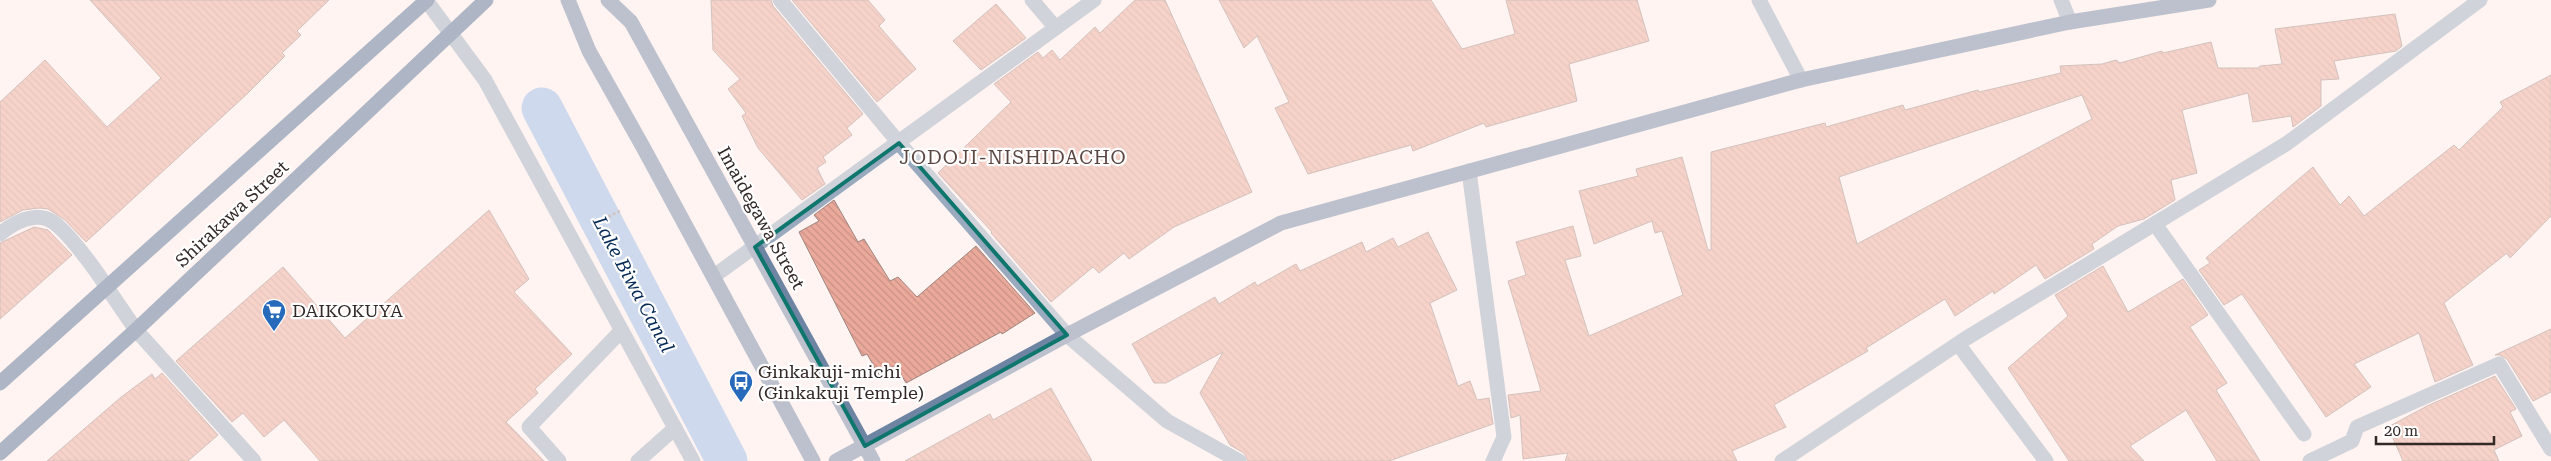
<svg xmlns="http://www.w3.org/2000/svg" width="2551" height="461" viewBox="0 0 2551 461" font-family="'Roboto Serif',serif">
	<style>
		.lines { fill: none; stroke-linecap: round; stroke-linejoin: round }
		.canal { stroke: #93b8e8; stroke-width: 41 }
		.building { fill: url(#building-back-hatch); stroke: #9d847e; fill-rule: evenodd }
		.path { stroke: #958a87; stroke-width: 3; stroke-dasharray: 2.5 2.5; stroke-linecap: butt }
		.lane { stroke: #99aabf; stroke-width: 15 }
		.street { stroke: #99aabf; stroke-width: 15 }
		.secondary { stroke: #6d84a3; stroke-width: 15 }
		.primary { stroke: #4d698f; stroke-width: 15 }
		.marked { fill: none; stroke: #0f766e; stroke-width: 4; stroke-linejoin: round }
		.labels { text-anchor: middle; stroke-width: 4.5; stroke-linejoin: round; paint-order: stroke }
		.street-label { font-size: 18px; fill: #322825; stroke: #fff }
		.poi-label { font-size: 18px; fill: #322825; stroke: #fff; text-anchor: start }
		.neighbourhood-label { font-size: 19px; letter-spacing: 1px; fill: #5b4540; stroke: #fff }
		.water-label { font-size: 19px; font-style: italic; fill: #062a56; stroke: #fff }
	</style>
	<defs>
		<pattern id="building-back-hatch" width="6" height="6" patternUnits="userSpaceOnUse" patternTransform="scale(1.25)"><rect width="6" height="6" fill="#eaa99a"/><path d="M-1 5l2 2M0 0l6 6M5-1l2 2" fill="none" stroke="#c99185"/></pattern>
	</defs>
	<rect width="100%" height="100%" fill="#fff4f1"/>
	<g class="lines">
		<path class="canal" d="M542 108 727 461"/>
	</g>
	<path class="building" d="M90 0H329L297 31 301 35 282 53 285 56 247 94 86 242 65 220 48 209 39 208 23 210 0 222V102L45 60 107 127 161 78Z
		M711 0H771L773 6 863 114 847 128 852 135 823 157 826 162 817 168 825 184 802 200 758 148 742 116 746 113 728 89 740 79 713 50Z
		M792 0H868L885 20 879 26 916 69 877 102Z
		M1135 0H1165L1252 192 1174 227 1129 259 1124 253 1099 273 1093 267 1051 302 991 233 992 232 938 173 1011 102 994 84 1038 52 1043 58 1052 50 1060 60 1095 27 1100 33Z
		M1219 0H1431L1462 49 1515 34 1506 0H1637L1649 41 1569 64 1577 101 1486 127 1484 123 1413 151 1411 145 1308 174 1275 108 1289 102 1257 36 1244 48Z
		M996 4 1026 38 981 70 953 41Z
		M2395 14 2402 46 2396 51 2334 61 2339 79 2321 80V106L2293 127 2291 116 2253 122 2248 93 2182 110 2197 173 2171 180 2175 200 2144 219 2118 226 2092 244 2094 249 2045 279 2036 265 1994 294 1993 291 1955 316 1945 299 1866 348 1868 351 1774 405 1786 427 1732 451 1737 461H1565L1568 453 1523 459 1520 415 1511 418 1508 395 1541 391 1508 281 1526 275 1516 242 1573 226 1581 256 1565 260 1589 336 1683 295 1662 231 1655 233 1652 221 1594 244 1579 191 1638 176 1636 169 1682 157 1708 250H1711V152L1825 123 1826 127 1903 105 1905 110 1978 90 1979 92 2061 73 2060 66 2102 64 2116 60 2120 63 2162 51 2163 53 2211 42 2218 68H2258L2260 66 2282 64 2275 29ZM2082 95 2092 119 1857 244 1839 177Z
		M2551 75V216L2510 258 2507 253 2444 303 2473 365 2435 382 2419 333 2354 364 2371 387 2326 417 2242 294 2224 305 2199 270 2210 263 2206 258 2313 167 2340 205 2349 196 2364 216 2454 145 2459 150 2503 107 2500 102Z
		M834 200 858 242 864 239 890 281 898 277 917 297 976 246 1035 313 1002 334 1001 332 906 383 896 365 879 375 867 354 862 356 799 232 819 221 814 215Z
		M489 210 529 279 514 292 572 354 535 389 538 393 506 422 544 461H320L284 420 264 437 243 413 232 422 176 361 283 267 345 338Z
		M34 227 48 230 72 255 0 319V243Z
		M1428 232 1457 290 1430 303 1458 386 1470 381 1477 400 1489 398 1493 424 1389 461H1248L1244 453 1230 445 1200 393 1223 352 1166 383H1154L1132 344 1215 297 1219 304 1255 282 1257 286 1296 264 1300 271 1362 242 1366 252 1393 238 1398 247Z
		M2103 266 2128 312 2183 279 2208 315 2190 327 2227 383 2216 390 2260 461H2217L2186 410 2130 446 2144 461H2069L2008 368 2068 316 2055 295Z
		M2551 329V392L2533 401 2507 359 2500 355H2495Z
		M162 373 218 435 188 461H47L120 398 152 374 155 379Z
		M2495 376 2516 409 2510 412 2522 436 2494 450 2499 461H2403L2388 427 2427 406Z
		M1051 388 1092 461H905L990 414 993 420Z"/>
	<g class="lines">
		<path class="path" d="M595 223 622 210"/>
		<path class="lane" d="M0 234C13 223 36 210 53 222 68 232 96 270 106 286
			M559 461 529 427 621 331
			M638 461 675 428
			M2310 461 2352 441 2357 427 2499 364 2551 449"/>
		<path class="street" d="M426 0 485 80 693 461
			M780 0 899 143 1067 335 1167 421 1239 461
			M1032 0 1055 27
			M1759 0 1801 80
			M2061 0 2070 22
			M1469 171 1504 437 1493 461
			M2155 224 2304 434
			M714 276 1094 0
			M106 286 136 330 254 461
			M1958 344 2046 461
			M1782 461 1965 339 2286 144 2480 0"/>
		<path class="secondary" d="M568 0 589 51 643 147 813 461
			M608 0 631 22 873 461
			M836 461 1067 335 1281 223 1801 80 2070 22 2209 0"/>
		<path class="primary" d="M0 383 427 0
			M0 453 136 330 486 0"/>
	</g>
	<path d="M0 0H2551V461H0ZM899 143 1067 335 865 446 755 247Z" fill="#fff4f1" fill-opacity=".55" fill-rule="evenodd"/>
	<path class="marked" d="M899 143 1067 335 865 446 755 247Z"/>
	<defs>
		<g id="supermarket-pin" transform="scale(1.25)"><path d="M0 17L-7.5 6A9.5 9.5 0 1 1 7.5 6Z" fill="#2769ba" stroke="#fff"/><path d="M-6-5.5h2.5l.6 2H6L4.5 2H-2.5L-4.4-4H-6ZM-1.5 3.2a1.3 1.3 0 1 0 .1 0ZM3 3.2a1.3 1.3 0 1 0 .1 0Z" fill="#fff"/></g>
		<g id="bus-pin" transform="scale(1.25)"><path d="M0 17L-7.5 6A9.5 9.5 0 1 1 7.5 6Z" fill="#2769ba" stroke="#fff"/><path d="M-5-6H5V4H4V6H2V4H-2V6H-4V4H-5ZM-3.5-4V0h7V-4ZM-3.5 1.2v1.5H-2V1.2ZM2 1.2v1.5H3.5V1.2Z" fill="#fff"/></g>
	</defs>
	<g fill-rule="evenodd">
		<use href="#supermarket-pin" x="274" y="311"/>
		<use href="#bus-pin" x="741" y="382"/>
	</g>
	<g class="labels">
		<g class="street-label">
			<text transform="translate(232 214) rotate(-43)" y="6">Shirakawa Street</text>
			<text transform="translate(761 218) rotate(61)" y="6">Imaidegawa Street</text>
		</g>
		<g class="poi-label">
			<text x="292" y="317">DAIKOKUYA</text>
			<text x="758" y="378">Ginkakuji-michi<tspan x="758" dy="21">(Ginkakuji Temple)</tspan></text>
		</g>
		<g class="neighbourhood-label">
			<text x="1013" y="164">JODOJI-NISHIDACHO</text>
		</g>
		<g class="water-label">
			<text transform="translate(634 284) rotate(62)" y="7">Lake Biwa Canal</text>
		</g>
	</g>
	<path d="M2376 436v8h118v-8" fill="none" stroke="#322825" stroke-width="2.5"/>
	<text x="2384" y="436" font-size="15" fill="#322825" stroke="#ffffff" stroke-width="4" paint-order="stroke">20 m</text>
</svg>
